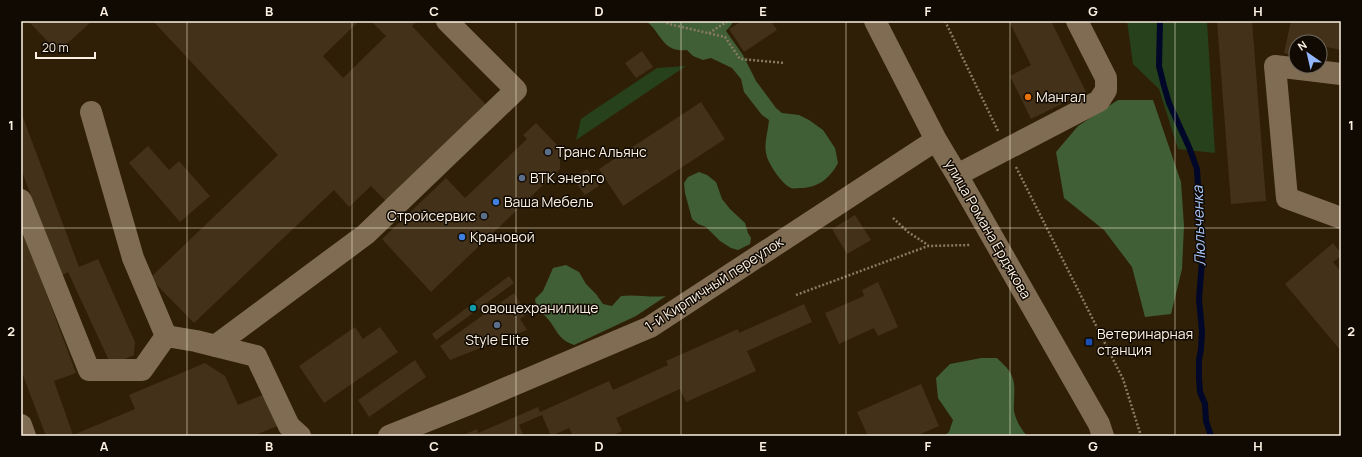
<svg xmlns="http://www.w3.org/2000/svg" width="1362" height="457" viewBox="0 0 1362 457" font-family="Manrope,sans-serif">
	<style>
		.green { fill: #26411c }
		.forest { fill: #405f36 }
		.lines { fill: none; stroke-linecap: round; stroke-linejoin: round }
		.stream { stroke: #000729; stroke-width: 6 }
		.building { fill: #433219 }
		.path { stroke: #887a65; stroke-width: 2.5; stroke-dasharray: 2 2; stroke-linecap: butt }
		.minor { stroke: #806c52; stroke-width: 22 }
		.grid { fill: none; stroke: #fcf1e2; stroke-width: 1; stroke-opacity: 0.55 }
		.food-dot { fill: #e8710a; stroke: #110a03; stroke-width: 1.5 }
		.service-dot { fill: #5c6f8a; stroke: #110a03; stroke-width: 1.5 }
		.shop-dot { fill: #3f7fe0; stroke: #110a03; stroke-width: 1.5 }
		.culture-dot { fill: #0f9aa8; stroke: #110a03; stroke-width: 1.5 }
		.transit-dot { fill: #1a4fb4; stroke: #110a03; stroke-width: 1.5 }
		.labels { text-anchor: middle; stroke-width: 3; stroke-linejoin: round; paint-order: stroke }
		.poi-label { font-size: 14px; fill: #fcf1e2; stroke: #110a03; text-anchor: start }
		.street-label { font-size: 14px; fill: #fcf1e2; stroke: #110a03 }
		.water-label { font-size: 15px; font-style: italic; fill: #a8c7fc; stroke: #110a03 }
		.neatline { fill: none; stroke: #fcf1e2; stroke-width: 1.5 }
		.grid-label { font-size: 13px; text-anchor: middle; font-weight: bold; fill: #fcf1e2 }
	</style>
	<rect width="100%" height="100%" fill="#2f1f06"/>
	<path class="green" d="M1127 21H1207L1215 153 1178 149 1159 89 1133 64Z
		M686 66 576 140 581 119 591 112 657 68Z"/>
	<path class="forest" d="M646 21H732V24L726 31 743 55 756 81 776 108 782 113 799 115 809 120 823 130 835 148 838 163C830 178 818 188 800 188 797 188 793 189 791 188 782 184 770 166 767 157 763 144 768 133 769 120L762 115 744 92 741 79 732 68 711 58 703 60 693 56 687 50C662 53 662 33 646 21Z
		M1118 100H1153L1181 182 1184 226 1182 269 1171 314 1145 317 1132 267 1104 230 1064 198 1056 152 1078 126Z
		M699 172 707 175 716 182 722 199 730 209 745 223 748 233 751 238 750 244 738 250 731 248 720 241 706 227 698 224 692 219 685 193 684 183 688 177Z
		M566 265 579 272 586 284 596 294 603 304 612 306 621 296C636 294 650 298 666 296L636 316 574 345C557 339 557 329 547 318 545 315 540 312 537 310L535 299 543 291 553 268Z
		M981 358H997C1002 363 1008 368 1011 374 1017 386 1013 399 1014 411 1016 421 1021 429 1027 436H944L949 432 953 420 938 398 936 378 950 364Z"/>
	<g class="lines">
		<path class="stream" d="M1160 21 1159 66 1164 86 1169 103 1189 147 1197 169 1202 261 1199 299 1202 332 1201 349 1199 360V378L1200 392 1205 404 1206 421 1211 436"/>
	</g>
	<path class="building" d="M28 21H92L58 52Z
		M153 21H359L323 56 343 78 386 36 371 21H417L412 26 488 107 387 202 371 186 349 207 334 190 194 323 150 278 278 155Z
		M742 21H771L777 30 744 52 729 29Z
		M1009 21H1051L1086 92 1031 119 1010 76 1031 65Z
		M1217 21H1252L1266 201 1231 204Z
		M1291 21H1341V50L1322 46 1320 51V42H1296V56L1284 53Z
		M642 51 653 67 636 78 625 63Z
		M701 102 725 139 623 206 599 169Z
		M21 112 79 267 98 259 135 342 134 355 111 365 68 272 61 276 21 169Z
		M536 123 560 148V169L431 292 382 239 446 178 465 198 527 139 523 135Z
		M148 146 169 170 179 161 210 196 180 222 129 163Z
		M587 169 599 186 585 195 573 179Z
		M855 215 871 240 847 254 832 229Z
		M21 226 76 373 54 381 73 435 135 409 129 395 205 363 225 376 238 405 267 393 280 425 253 436H46L21 370Z
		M1333 243 1341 253V256L1333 262 1341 272V351L1285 284Z
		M509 276 514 283 436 340 432 334Z
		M878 282 898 327 878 336 874 328 839 344 825 313 864 296 862 290Z
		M514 293 527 314 520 319 527 330 450 360 440 346Z
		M804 304 812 322 747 351 756 371 686 402 680 389 616 418 622 431 612 436H573L569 428 551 436 542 415 519 425 524 436H461L477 429 478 433 538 407 540 412 609 381 613 390 668 365 666 361 738 329 739 333Z
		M355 327 363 339 380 327 398 352 324 403 299 366Z
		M415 360 426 377 369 417 358 400Z
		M921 384 939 426 916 436H868L857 412Z"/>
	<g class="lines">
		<path class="path" d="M663 21 669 24 725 37 740 59 785 63
			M945 21 998 131
			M709 33 728 21
			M1016 167 1123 379 1141 436
			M893 218 908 232 928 245
			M796 295 928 246 971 245"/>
		<path class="minor" d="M875 21 936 140 957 175 1099 424 1103 436
			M1341 74 1275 66 1287 198 1341 218
			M91 112 133 258 166 336 196 341 256 356 289 426 300 436
			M957 175 1099 101 1106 90V78L1077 21
			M21 200 89 370H142L166 336
			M215 346 366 234 516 90 447 21
			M21 425 25 436
			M389 436 469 404 650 327 936 140"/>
	</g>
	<path class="grid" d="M187 21V436M352 21V436M516 21V436M681 21V436M846 21V436M1010 21V436M1175 21V436M21 228H1341"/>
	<circle class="food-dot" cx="1028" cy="97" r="4"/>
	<g class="service-dot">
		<circle cx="548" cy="152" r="4"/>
		<circle cx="522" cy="178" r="4"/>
		<circle cx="484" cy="216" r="4"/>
		<circle cx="497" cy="325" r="4"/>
	</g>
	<g class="shop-dot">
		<circle cx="496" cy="202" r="4"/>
		<circle cx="462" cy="237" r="4"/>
	</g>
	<circle class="culture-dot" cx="473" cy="308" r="4"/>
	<rect class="transit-dot" x="1085" y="338" width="8" height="8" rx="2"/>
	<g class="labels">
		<g class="poi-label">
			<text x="1036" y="102">Мангал</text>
			<text x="556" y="157">Транс Альянс</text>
			<text x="530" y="183">ВТК энерго</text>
			<text x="504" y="207">Ваша Мебель</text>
			<text x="476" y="221" text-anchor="end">Стройсервис</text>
			<text x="470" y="242">Крановой</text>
			<text x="481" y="313">овощехранилище</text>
			<text x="1097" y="339">Ветеринарная<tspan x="1097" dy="16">станция</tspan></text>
			<text x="497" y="345" text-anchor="middle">Style Elite</text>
		</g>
		<g class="street-label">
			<text transform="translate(988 229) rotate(60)" y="5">улица Романа Ердякова</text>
			<text transform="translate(714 284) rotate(-33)" y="5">1-й Кирпичный переулок</text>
		</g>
		<g class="water-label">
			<text transform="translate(1199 226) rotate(-92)" y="5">Люльченка</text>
		</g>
	</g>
	<rect width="1362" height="457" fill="none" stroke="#110a03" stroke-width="44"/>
	<g transform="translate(1308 54) rotate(326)"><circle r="19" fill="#110a03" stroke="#6f665c"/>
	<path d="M0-3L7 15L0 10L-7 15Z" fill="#93b7fd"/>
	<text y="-6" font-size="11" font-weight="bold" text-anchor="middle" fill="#fcf1e2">N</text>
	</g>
	<path d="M36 52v6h59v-6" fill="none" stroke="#fcf1e2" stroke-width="2"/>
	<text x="42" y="52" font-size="12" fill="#fcf1e2" stroke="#110a03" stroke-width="3" paint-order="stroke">20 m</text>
	<rect x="22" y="22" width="1318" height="413" class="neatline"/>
	<g class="grid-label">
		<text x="104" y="16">A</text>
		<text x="269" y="16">B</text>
		<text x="434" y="16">C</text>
		<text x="599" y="16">D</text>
		<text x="763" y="16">E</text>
		<text x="928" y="16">F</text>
		<text x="1093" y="16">G</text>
		<text x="1258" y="16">H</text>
		<text x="11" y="130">1</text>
		<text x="1351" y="130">1</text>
		<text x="11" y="336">2</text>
		<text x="1351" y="336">2</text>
		<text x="104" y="451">A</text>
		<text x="269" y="451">B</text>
		<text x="434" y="451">C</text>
		<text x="599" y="451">D</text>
		<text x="763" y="451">E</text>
		<text x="928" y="451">F</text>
		<text x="1093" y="451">G</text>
		<text x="1258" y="451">H</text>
	</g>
</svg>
